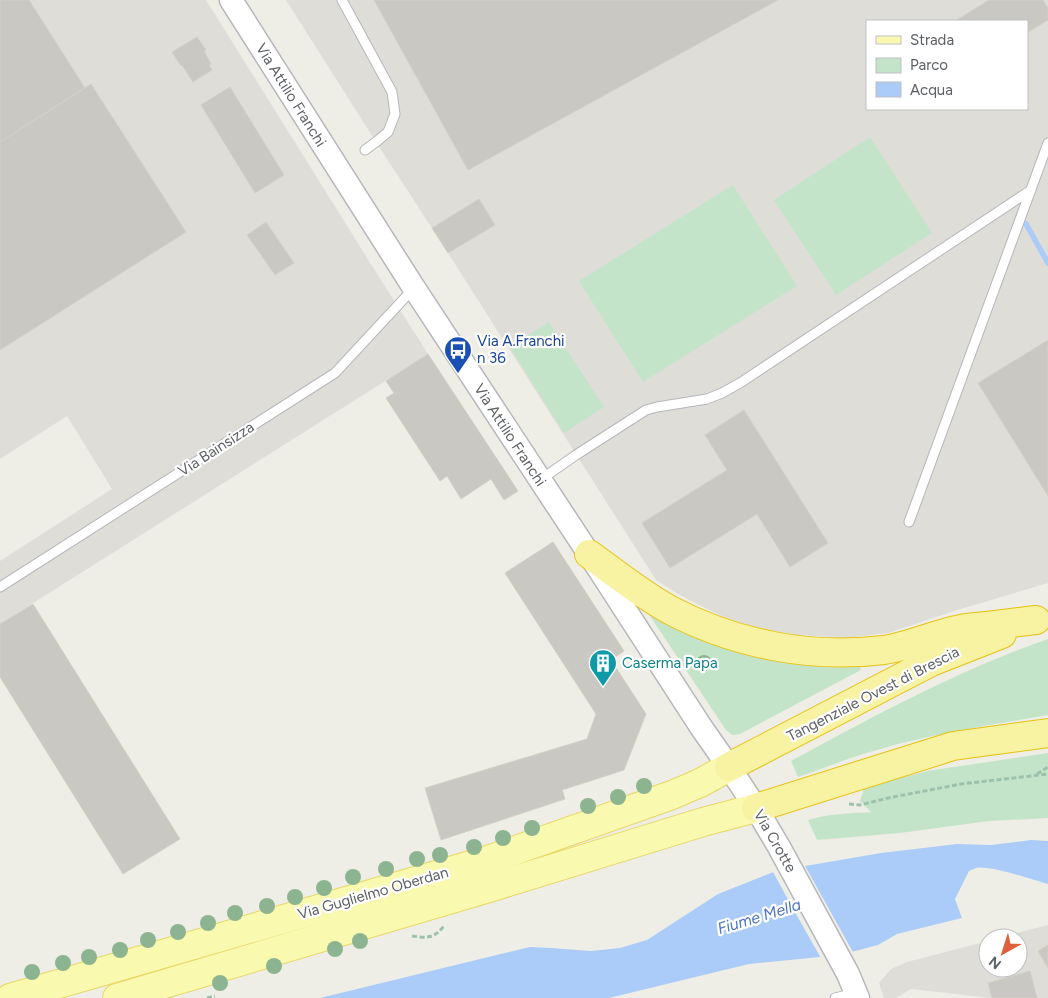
<svg xmlns="http://www.w3.org/2000/svg" width="1048" height="998" viewBox="0 0 1048 998" font-family="Figtree,sans-serif">
	<style>
		.industrial { fill: #deddd8; fill-rule: evenodd }
		.green { fill: #c4e4c9 }
		.water { fill: #abccf9 }
		.pier { fill: #efeee6 }
		.lines { fill: none; stroke-linecap: round; stroke-linejoin: round }
		.stream { stroke: #abccf9; stroke-width: 5.5 }
		.building { fill: #cac8c2; stroke: #d3d1c4 }
		.service-casing { stroke: #b6b7bc; stroke-width: 11 }
		.tertiary-casing { stroke: #b6b7bc; stroke-width: 25 }
		.primary-casing { stroke: #e8d765; stroke-width: 30 }
		.trunk-casing { stroke: #e5c20f; stroke-width: 30 }
		.path { stroke: #9cc2ad; stroke-width: 3; stroke-dasharray: 5 2.5; stroke-linecap: butt }
		.service { stroke: #fff; stroke-width: 9 }
		.tertiary { stroke: #fff; stroke-width: 22 }
		.primary { stroke: #faf9b0; stroke-width: 28 }
		.trunk { stroke: #f8f2a3; stroke-width: 28 }
		.tree { fill: #8db490 }
		.labels { text-anchor: middle; stroke-width: 4.5; stroke-linejoin: round; paint-order: stroke }
		.street-label { font-size: 15px; fill: #5d6065; stroke: #fff }
		.transit-label { font-size: 15px; fill: #164399; stroke: #fff; text-anchor: start }
		.culture-label { font-size: 15px; fill: #0d838f; stroke: #fff; text-anchor: start }
		.water-label { font-size: 16px; font-style: italic; fill: #4f74bc; stroke: #fff }
	</style>
	<rect width="100%" height="100%" fill="#efeee6"/>
	<path class="industrial" d="M0 0H206L374 269 428 354 0 624V561L112 489 67 416 0 459Z
		M286 0H1048V583L951 612 888 633 844 638 799 635 774 631 749 625 724 617 701 606 678 594 656 580 448 253 376 142ZM867 21H1027V109H867Z
		M1048 925V998H990L911 989 896 998H884L879 983 891 969 907 962 988 941V968H1018V938H998Z"/>
	<path class="green" d="M870 137 932 233 836 295 774 200Z
		M733 185 797 286 643 382 579 281Z
		M549 322 604 407 564 433 510 347Z
		M646 610C664 620 682 630 701 639 751 661 805 669 860 667L861 670 740 734 732 735 726 730Z
		M1048 639V715C986 726 923 735 863 754 841 761 820 770 798 777L791 761C874 716 958 670 1048 639Z
		M1048 753V818L989 821 900 833 817 840 808 820C829 814 849 813 871 812L860 801 864 788 927 771Z"/>
	<path class="water" d="M1031 840 1048 841V884C1033 880 990 865 976 868 974 869 971 870 969 871L955 899 962 918 897 934 878 945 840 955 749 964 609 998H320L530 947 551 948 591 951 620 948 647 940 718 894 776 871 881 853 957 844 991 845Z"/>
	<path class="pier" d="M804 864 854 954 841 958 822 960 791 905 772 870Z"/>
	<g class="lines">
		<path class="stream" d="M1026 224 1048 263"/>
	</g>
	<path class="building" d="M0 0H29L85 88 0 142Z
		M374 0H778L468 170Z
		M989 0H1043L1048 8V20L1027 33V21H955Z
		M197 37 206 50 204 51 211 64 209 65 212 70 193 82 182 65 181 66 172 52Z
		M91 84 186 232 0 350V142Z
		M230 87 284 175 255 193 201 105Z
		M479 199 495 225 448 253 432 228Z
		M266 222 294 263 275 275 247 235Z
		M1048 340V496L978 383Z
		M428 354 518 491 504 500 491 479 461 499 447 476 440 481 386 398 394 393 386 381Z
		M744 410 828 543 790 567 757 514 670 568 642 523 727 470 705 435Z
		M553 542 624 651 611 660 646 714 624 770 562 790 565 799 441 840 425 788 587 739 596 714 505 573Z
		M33 604 180 839 123 874 0 677V624Z
		M1048 945V968L1038 951Z
		M1030 971 1037 998H992L988 983Z"/>
	<g class="lines">
		<g class="service-casing">
			<path id="service" d="M342 0 392 92 395 114 388 132 376 142 365 150
				M540 480 576 455 646 410 657 407 707 399 722 393 740 383 1031 190
				M909 522 1048 143
				M0 587 335 373 413 289
				M835 998 856 993"/>
		</g>
		<g class="tertiary-casing">
			<path id="tertiary" d="M231 0 414 288 589 554 701 727 729 767 756 808 779 847 848 974 858 998"/>
		</g>
		<g class="primary-casing">
			<path id="primary" d="M10 998 485 861 672 795 700 783 729 767
				M117 998 492 887 703 822 756 808"/>
		</g>
		<g class="trunk-casing">
			<path id="trunk" d="M589 554C615 573 641 594 670 610 735 644 810 659 884 650 910 646 935 634 961 629 969 627 978 627 987 626 1003 624 1020 622 1036 620
				M729 767 931 662 1002 634
				M756 808 953 746 1048 733"/>
		</g>
		<path class="path" d="M1037 774 1048 767
			M849 804 860 805 888 798 961 784 1048 774
			M412 936C428 938 433 939 444 926
			M207 998 215 996"/>
		<use href="#service" class="service"/>
		<use href="#tertiary" class="tertiary"/>
		<use href="#primary" class="primary"/>
		<use href="#trunk" class="trunk"/>
	</g>
	<g class="tree">
		<circle cx="704" cy="663" r="8"/>
		<circle cx="644" cy="786" r="8"/>
		<circle cx="618" cy="797" r="8"/>
		<circle cx="588" cy="806" r="8"/>
		<circle cx="532" cy="828" r="8"/>
		<circle cx="503" cy="838" r="8"/>
		<circle cx="474" cy="847" r="8"/>
		<circle cx="440" cy="855" r="8"/>
		<circle cx="417" cy="859" r="8"/>
		<circle cx="386" cy="869" r="8"/>
		<circle cx="353" cy="877" r="8"/>
		<circle cx="324" cy="888" r="8"/>
		<circle cx="295" cy="897" r="8"/>
		<circle cx="267" cy="906" r="8"/>
		<circle cx="235" cy="913" r="8"/>
		<circle cx="208" cy="923" r="8"/>
		<circle cx="178" cy="932" r="8"/>
		<circle cx="148" cy="940" r="8"/>
		<circle cx="360" cy="941" r="8"/>
		<circle cx="335" cy="949" r="8"/>
		<circle cx="120" cy="950" r="8"/>
		<circle cx="89" cy="957" r="8"/>
		<circle cx="63" cy="963" r="8"/>
		<circle cx="274" cy="966" r="8"/>
		<circle cx="32" cy="972" r="8"/>
		<circle cx="220" cy="983" r="8"/>
	</g>
	<defs>
		<g id="bus-pin" transform="scale(1.4375)"><path d="M0 17L-7.5 6A9.5 9.5 0 1 1 7.5 6Z" fill="#1a4fb4" stroke="#fff"/><path d="M-5-6H5V4H4V6H2V4H-2V6H-4V4H-5ZM-3.5-4V0h7V-4ZM-3.5 1.2v1.5H-2V1.2ZM2 1.2v1.5H3.5V1.2Z" fill="#fff"/></g>
		<g id="building-pin" transform="scale(1.4375)"><path d="M0 17L-7.5 6A9.5 9.5 0 1 1 7.5 6Z" fill="#0f9aa8" stroke="#fff"/><path d="M-4-6H4V6H1V3H-1V6H-4ZM-2.5-4.3h1.7v1.8h-1.7ZM.8-4.3h1.7v1.8H.8ZM-2.5-1h1.7V.8h-1.7ZM.8-1h1.7V.8H.8Z" fill="#fff"/></g>
	</defs>
	<g fill-rule="evenodd">
		<use href="#bus-pin" x="458" y="350"/>
		<use href="#building-pin" x="603" y="663"/>
	</g>
	<g class="labels">
		<g class="street-label">
			<text transform="translate(291 95) rotate(58)" y="5">Via Attilio Franchi</text>
			<text transform="translate(510 435) rotate(57)" y="5">Via Attilio Franchi</text>
			<text transform="translate(216 449) rotate(-33)" y="5">Via Bainsizza</text>
			<text transform="translate(873 694) rotate(-27)" y="5">Tangenziale Ovest di Brescia</text>
			<text transform="translate(775 841) rotate(60)" y="5">Via Crotte</text>
			<text transform="translate(373 893) rotate(-16)" y="5">Via Guglielmo Oberdan</text>
		</g>
		<g class="transit-label">
			<text x="477" y="346">Via A.Franchi<tspan x="477" dy="17">n 36</tspan></text>
		</g>
		<g class="culture-label">
			<text x="622" y="668">Caserma Papa</text>
		</g>
		<g class="water-label">
			<text transform="translate(759 916) rotate(-17)" y="6">Fiume Mella</text>
		</g>
	</g>
	<rect x="866" y="20" width="162" height="90" fill="#ffffff" stroke="#bebfc1"/>
	<rect x="876" y="36" width="25" height="8" fill="#faf9b0" stroke="#bebfc1"/>
	<text x="910" y="45" font-size="15" fill="#5d6065">Strada</text>
	<rect x="876" y="58" width="25" height="15" fill="#c4e4c9" stroke="#bebfc1"/>
	<text x="910" y="70" font-size="15" fill="#5d6065">Parco</text>
	<rect x="876" y="82" width="25" height="15" fill="#abccf9" stroke="#bebfc1"/>
	<text x="910" y="95" font-size="15" fill="#5d6065">Acqua</text>
	<g transform="translate(1003 953) rotate(219)"><circle r="24" fill="#ffffff" stroke="#bebfc1"/>
	<path d="M0-4L9 19L0 12L-9 19Z" fill="#de613d"/>
	<text y="-8" font-size="14" font-weight="bold" text-anchor="middle" fill="#5d6065">N</text>
	</g>
</svg>
